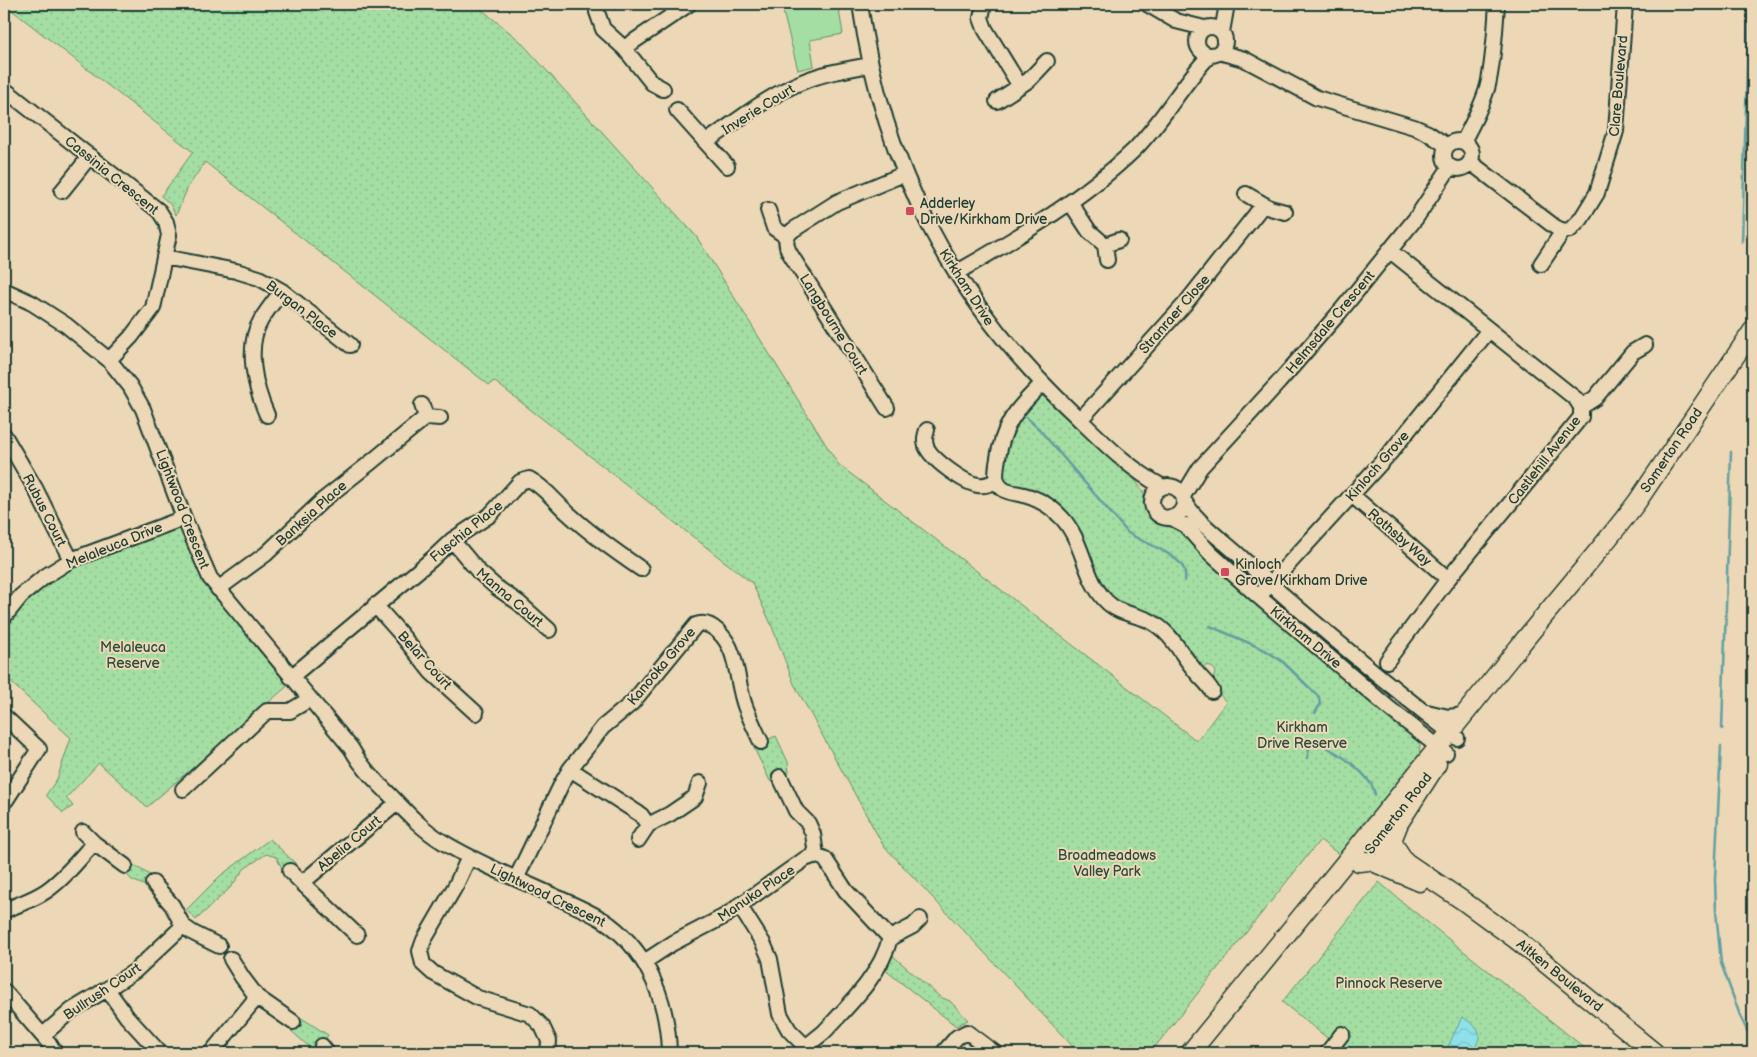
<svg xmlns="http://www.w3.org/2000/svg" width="1757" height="1057" viewBox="0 0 1757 1057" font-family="'Balsamiq Sans',sans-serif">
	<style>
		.green { fill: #a4dea3; stroke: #628e6c }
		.park { fill: url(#park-dots); stroke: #628e6c }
		.water { fill: url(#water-waves); stroke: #629fa1 }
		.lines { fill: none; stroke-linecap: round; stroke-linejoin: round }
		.stream { stroke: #629fa1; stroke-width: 2.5 }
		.minor-casing { stroke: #1f3d34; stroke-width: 18 }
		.major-casing { stroke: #1f3d34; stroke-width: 21 }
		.minor { stroke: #ecd8b6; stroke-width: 14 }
		.major { stroke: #ecd8b6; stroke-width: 18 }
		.poi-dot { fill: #d1495b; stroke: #ecd8b6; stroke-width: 2 }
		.labels { text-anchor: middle; stroke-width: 4; stroke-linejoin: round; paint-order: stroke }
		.street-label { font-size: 14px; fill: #1f3d34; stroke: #ecd8b6 }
		.poi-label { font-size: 14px; fill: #1f3d34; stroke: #ecd8b6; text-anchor: start }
		.park-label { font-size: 14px; fill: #2c4d3f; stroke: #ecd8b6 }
	</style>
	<defs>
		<pattern id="park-dots" width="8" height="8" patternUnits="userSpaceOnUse" patternTransform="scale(1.25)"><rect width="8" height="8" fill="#a4dea3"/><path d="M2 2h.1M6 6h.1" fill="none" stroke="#8dbf8d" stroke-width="1.8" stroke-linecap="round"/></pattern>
		<pattern id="water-waves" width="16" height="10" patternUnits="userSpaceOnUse" patternTransform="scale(1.25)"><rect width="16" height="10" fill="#8fe1e9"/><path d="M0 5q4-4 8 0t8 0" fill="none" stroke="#7bc2c8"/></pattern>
	</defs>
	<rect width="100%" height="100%" fill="#ecd8b6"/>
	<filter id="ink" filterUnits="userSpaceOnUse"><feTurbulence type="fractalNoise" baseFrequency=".02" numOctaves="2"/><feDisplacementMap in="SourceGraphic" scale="10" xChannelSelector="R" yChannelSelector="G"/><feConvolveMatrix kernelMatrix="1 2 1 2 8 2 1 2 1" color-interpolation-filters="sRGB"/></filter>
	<g filter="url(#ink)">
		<path class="green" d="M781 4H838L843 34 810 40 814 66 798 70Z"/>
		<path class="park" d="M4 4H475L520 41 696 236 838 464 1197 741 1226 702C1218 692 1209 685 1216 671L1209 665 1198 669 1191 660 1126 609 1106 595 1079 536 1013 489 1001 478 1011 426 1040 395 1047 397 1131 475 1143 491 1156 515 1175 523 1256 604 1416 738 1420 745 1419 759 1341 856 1320 840 1150 1053H1079L883 845 794 684 771 624 752 583 494 381 489 385 205 162 188 187 176 215 170 204 161 196 193 152Z
			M181 522 205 581 291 683 147 807 99 763 66 798 73 806 63 813 46 795 57 779 71 738 4 676V626L24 601 46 582 73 565Z
			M776 736 788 762 789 772 770 781 753 746Z
			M270 839 296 864 285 874 276 857 266 854 244 869 231 887 196 920 186 910 220 876Z
			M129 862 156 879 150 888 132 880 123 871Z
			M1379 882 1406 905 1591 1053H1346L1282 1002Z
			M892 955 940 997 950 1001 968 1020 956 1026 885 970Z
			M300 1017 328 1035 316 1053 288 1028 293 1022Z"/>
		<path class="water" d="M1462 1017C1482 1029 1484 1035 1471 1053H1445Z"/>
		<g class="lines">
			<path class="stream" d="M1742 242 1749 4
				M1026 417 1039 429 1128 533C1143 543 1177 553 1184 569 1186 573 1185 577 1185 581
				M1210 626 1265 650 1283 662 1319 697 1320 705 1315 713
				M1722 729 1731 452
				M1721 746 1715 879 1716 911 1721 963 1741 1018 1753 1043
				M1328 748C1343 756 1373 777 1375 795
				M1307 758 1310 746"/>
			<g class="minor-casing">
				<path id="minor" d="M860 4C883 168 954 302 1075 415 1102 441 1129 469 1163 487
					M984 4 981 18 985 29 1020 86
					M1147 4 1176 21 1204 28
					M597 12 603 29 624 48 652 83 663 89
					M1197 41a14 14 0 1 1 28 0a14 14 0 1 1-28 0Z
					M1222 32 1227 4
					M624 48 689 4
					M1219 52 1244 59 1317 98 1414 127 1428 133 1447 146
					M4 89 159 211 166 222 169 235 153 308 131 337 109 360
					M997 101 1029 80 1047 61
					M677 110 727 166
					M1444 155a14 14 0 1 1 28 0a14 14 0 1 1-28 0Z
					M706 142C736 122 769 95 802 82 823 73 848 69 870 65
					M1463 142C1472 124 1483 105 1488 85 1494 58 1495 31 1497 4
					M1470 162 1555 227 1563 231
					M62 191 90 156
					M1246 194 1270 208 1285 212
					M1070 202 1089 231 1105 245 1107 260
					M768 210 774 228 787 237
					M1105 245 1119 240
					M164 257 236 271 259 278 282 291 350 345
					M1541 264 1563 231 1570 230 1581 219 1597 193 1616 131 1625 4
					M956 273C1018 237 1082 200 1134 150 1163 121 1182 84 1210 55
					M4 290 32 303 66 325 109 360 130 386 143 409 184 518 210 578 351 748C362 768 375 780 392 797 407 813 423 830 443 842 477 863 515 878 552 895 571 904 592 912 609 924 650 955 668 1004 669 1053
					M1042 384C1015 410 1002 426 997 464 996 473 994 482 1003 489 1008 493 1017 493 1024 495 1039 499 1052 507 1062 518 1084 542 1084 579 1106 601 1118 614 1136 614 1150 621 1171 632 1179 651 1193 668 1199 677 1207 682 1212 691
					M422 405 426 417 440 418
					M1581 407 1595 398 1633 352 1645 345
					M887 408 789 252C785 243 785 236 793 230L837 202 904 174
					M267 415C255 388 245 347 261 320 267 310 275 300 282 291
					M1080 420 1185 304 1263 205
					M927 430C925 436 924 440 926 446 931 459 964 483 978 485 985 486 991 484 996 480
					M4 435 35 488 71 560
					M1152 502a16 16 0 1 1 32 0a16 16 0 1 1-32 0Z
					M1352 495 1448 579
					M1183 496 1200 468 1279 382 1339 313 1416 218 1450 167
					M1184 501C1199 525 1223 540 1243 559 1311 622 1384 681 1457 738
					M1170 517 1185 525 1210 553 1259 597 1390 709 1446 753
					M452 540 478 571 496 587 519 603 549 630
					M218 589 266 554 323 500 370 463 426 417
					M1264 591 1390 453 1489 330
					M375 605 400 633 431 672 476 713
					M4 617 21 596 44 577 71 560 184 518
					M1387 661 1448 579 1581 417V407L1576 399 1389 250
					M291 677 432 559 452 540 490 515 520 482 529 479C546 488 556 503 570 515 592 535 616 552 641 569
					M1427 712 1448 717 1464 715
					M4 716 39 749 6 800 4 798
					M570 769 641 815 648 825 670 814 695 797 700 783
					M780 777 796 811 808 823 813 834 816 855
					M183 789 267 711H290L310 699
					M83 832 94 843 125 866
					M638 840 648 825
					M469 857 456 885 424 940 420 951 423 964 433 973 478 998 530 1014 542 1026 549 1041 548 1053
					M290 871 302 883
					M516 879 562 783 570 769 603 727 632 703 696 625C712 619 727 639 732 653 738 670 739 689 745 706 750 719 756 731 761 742
					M153 883 172 905 183 926 193 933 219 946
					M739 905 763 943 770 959 780 1014 789 1030 806 1047
					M4 911C18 904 33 900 46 891 65 878 79 859 94 843
					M357 935 302 883 397 803
					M231 959 242 977 257 997 293 1022
					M644 962 673 943 725 916 805 859 816 855 825 859 846 891 890 938
					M107 989 127 1017 160 1053
					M4 991 49 1043 55 1053
					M43 1035 72 1010 107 989 135 971 183 926
					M322 1046 327 1053
					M211 1053 257 997
					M802 1053C807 1044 816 1039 824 1032 849 1005 881 975 890 938L913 926 920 919
					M943 1053 957 1037 967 1032 995 1053
					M1327 1053 1342 1034"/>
			</g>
			<g class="major-casing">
				<path id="major" d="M1367 836 1462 900 1518 941 1655 1053
					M1404 860 1394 845 1393 838 1399 823 1437 764
					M1359 862 1368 861 1373 862 1420 882
					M1190 1053C1300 918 1409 784 1518 648 1557 599 1599 552 1637 502L1753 330"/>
			</g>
			<use href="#minor" class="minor"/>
			<use href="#major" class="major"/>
		</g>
	</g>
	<g class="poi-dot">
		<rect x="905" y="206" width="10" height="10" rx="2.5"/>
		<rect x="1220" y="567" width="10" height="10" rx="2.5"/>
	</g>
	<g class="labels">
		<g class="street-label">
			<text transform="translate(1618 86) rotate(-85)" y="5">Clare Boulevard</text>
			<text transform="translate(758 109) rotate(-32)" y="5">Inverie Court</text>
			<text transform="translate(112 175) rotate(39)" y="5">Cassinia Crescent</text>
			<text transform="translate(967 287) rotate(57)" y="5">Kirkham Drive</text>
			<text transform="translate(302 309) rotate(37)" y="5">Burgan Place</text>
			<text transform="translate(1174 314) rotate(-49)" y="5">Stranraer Close</text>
			<text transform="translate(1330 322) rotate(-50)" y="5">Helmsdale Crescent</text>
			<text transform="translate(834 324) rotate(58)" y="5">Langbourne Court</text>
			<text transform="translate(1671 450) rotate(-56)" y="5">Somerton Road</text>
			<text transform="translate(1544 460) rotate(-52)" y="5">Castlehill Avenue</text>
			<text transform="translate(1377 466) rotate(-49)" y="5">Kinloch Grove</text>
			<text transform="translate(183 509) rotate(69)" y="5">Lightwood Crescent</text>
			<text transform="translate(45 510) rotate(63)" y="5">Rubus Court</text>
			<text transform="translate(311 513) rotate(-42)" y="5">Banksia Place</text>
			<text transform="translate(466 531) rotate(-39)" y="5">Fuschia Place</text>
			<text transform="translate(1400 537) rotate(41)" y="5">Rothsby Way</text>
			<text transform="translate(114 545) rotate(-22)" y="5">Melaleuca Drive</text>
			<text transform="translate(510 597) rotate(40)" y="5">Manna Court</text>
			<text transform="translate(1306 637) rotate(40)" y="5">Kirkham Drive</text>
			<text transform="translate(425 660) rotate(48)" y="5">Belar Court</text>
			<text transform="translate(661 666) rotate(-50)" y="5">Kanooka Grove</text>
			<text transform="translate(1398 813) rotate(-52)" y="5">Somerton Road</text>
			<text transform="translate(349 843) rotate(-40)" y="5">Abelia Court</text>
			<text transform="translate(756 893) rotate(-34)" y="5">Manuka Place</text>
			<text transform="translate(548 895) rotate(26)" y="5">Lightwood Crescent</text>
			<text transform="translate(1560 975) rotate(39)" y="5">Aitken Boulevard</text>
			<text transform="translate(102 991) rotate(-34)" y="5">Bullrush Court</text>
		</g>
		<g class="poi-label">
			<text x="920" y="208">Adderley<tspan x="920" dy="16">Drive/Kirkham Drive</tspan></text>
			<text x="1235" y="569">Kinloch<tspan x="1235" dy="16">Grove/Kirkham Drive</tspan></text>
		</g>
		<g class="park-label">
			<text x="133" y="652">Melaleuca<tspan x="133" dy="16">Reserve</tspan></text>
			<text x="1302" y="732">Kirkham<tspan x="1302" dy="16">Drive Reserve</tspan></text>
			<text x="1107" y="860">Broadmeadows<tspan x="1107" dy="16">Valley Park</tspan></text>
			<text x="1389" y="988">Pinnock Reserve</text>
		</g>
	</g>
	<rect width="1757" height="1057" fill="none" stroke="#ecd8b6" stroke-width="20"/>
	<rect x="10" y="10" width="1737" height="1037" fill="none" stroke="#1f3d34" stroke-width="2" filter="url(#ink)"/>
</svg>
